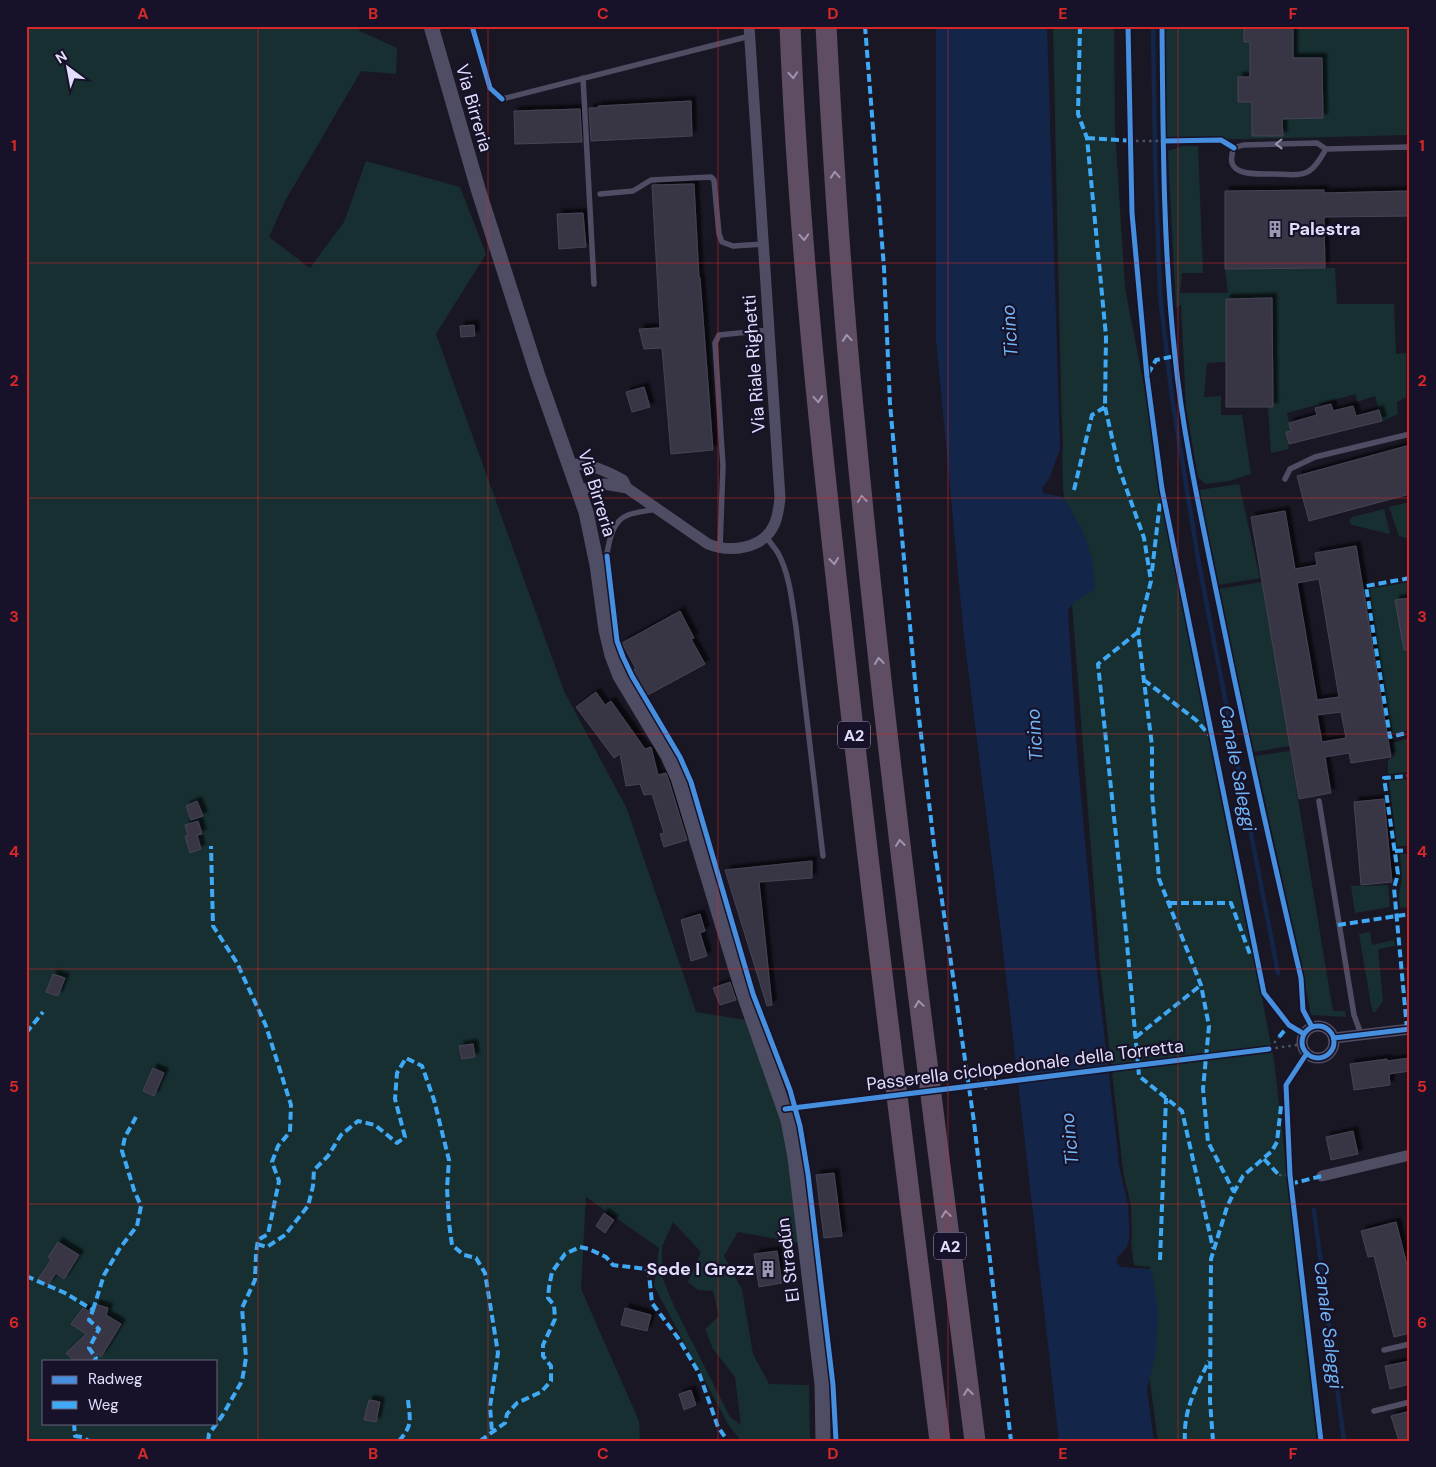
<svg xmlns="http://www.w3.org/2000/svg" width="1436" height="1467" viewBox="0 0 1436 1467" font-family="'DM Sans',sans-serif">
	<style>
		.green { fill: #172f31; fill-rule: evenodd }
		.water { fill: #132649 }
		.pier { fill: #1a1724 }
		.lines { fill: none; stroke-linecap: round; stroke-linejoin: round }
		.stream { stroke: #132649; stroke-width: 4.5 }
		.building { fill: #393645; stroke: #474356; fill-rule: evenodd; filter: url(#shadow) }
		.path { stroke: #495462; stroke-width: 2.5; stroke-dasharray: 2.5 4; stroke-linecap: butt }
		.service { stroke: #4f4d64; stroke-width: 5.5 }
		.minor { stroke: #4f4d64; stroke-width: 11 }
		.tertiary { stroke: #4f4d64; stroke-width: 15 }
		.motorway { stroke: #5e4d63; stroke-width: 21 }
		.path-bridge { stroke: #495462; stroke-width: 2.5; stroke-dasharray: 2.5 4; stroke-linecap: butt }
		.quiet { stroke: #3fa9f5; stroke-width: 4; stroke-dasharray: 8 4; stroke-linecap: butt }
		.cycleway-casing { stroke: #171229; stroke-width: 8 }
		.cycleway { stroke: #468fdf; stroke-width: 5 }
		.oneway { stroke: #a095b0 }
		.oneway2 { stroke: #9895b0 }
		.grid { fill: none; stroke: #d62828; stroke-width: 1; stroke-opacity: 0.55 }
		.labels { text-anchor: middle; stroke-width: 4.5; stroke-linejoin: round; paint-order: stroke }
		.shield { fill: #171229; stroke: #a4a0bd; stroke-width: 1 }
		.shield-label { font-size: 16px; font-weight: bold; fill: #e1ddfd }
		.street-label { font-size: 18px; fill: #e1ddfd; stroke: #171229 }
		.poi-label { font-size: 18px; font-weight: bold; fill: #e1ddfd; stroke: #171229; text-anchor: start }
		.water-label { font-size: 19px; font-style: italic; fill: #71b6f6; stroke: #171229 }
		.neatline { fill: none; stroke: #d62828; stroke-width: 2 }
		.grid-label { font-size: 16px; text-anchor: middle; font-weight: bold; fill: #d62828 }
	</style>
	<defs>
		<filter id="shadow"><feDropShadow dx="4.5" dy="-4.5" stdDeviation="1" flood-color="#0009"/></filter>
	</defs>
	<rect width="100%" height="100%" fill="#1a1724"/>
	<path class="green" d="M26 26H357L360 31 397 48 396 74 361 71 285 201 269 237 310 268 344 222 366 161 460 187 486 254 436 334 564 691 627 809 696 1012 752 1021 774 1078 805 1244 738 1232 724 1256 742 1289 753 1354 769 1384 809 1385 810 1441H741L728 1424 654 1286 659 1248 586 1197 581 1289 639 1421 640 1441H26ZM673 1222 701 1252 688 1282 698 1290 713 1291 719 1316 705 1329 713 1349 735 1377 741 1425 730 1417 674 1306 662 1277V1247ZM44 1361H216V1423H44Z
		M1053 26H1114L1115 130 1125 288 1274 1060 1317 1441H1158L1133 1258 1100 966 1063 487Z
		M1163 26H1410V135L1163 141Z
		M1182 146H1198L1203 273H1182L1180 293H1228L1225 269 1335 268 1337 304H1394L1396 354 1406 353V397L1397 402 1398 414 1382 421 1375 396 1357 402 1356 394 1287 413 1291 431 1286 432 1289 449 1271 453 1268 407H1273L1272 299H1227L1226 362 1207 363 1204 397 1221 396V415H1242L1251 474 1229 481 1205 484 1198 477 1186 407 1181 305 1176 308 1168 151Z
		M1239 484 1260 578 1218 585 1199 490Z
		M1410 502V539L1399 536 1389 507Z
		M1384 509 1390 534 1352 525 1349 521 1352 517Z
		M1262 582 1290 746 1254 752 1218 589Z
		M1410 582V730L1390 734 1369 589Z
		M1410 738V772L1388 774V760L1395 756 1392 743Z
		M1290 751 1333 1011H1345L1346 1017 1311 1015 1302 968 1255 756Z
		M1410 779V846H1397L1389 781Z
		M1400 854H1410V907L1400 908 1399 895 1402 879Z
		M1388 885 1390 907 1355 913 1351 886Z
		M1370 932 1372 945 1394 940 1395 946 1378 949 1383 1001 1375 1012H1373L1371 1005 1359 934Z"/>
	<path class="water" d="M936 26H1047L1060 449 1048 482 1045 483 1044 493 1063 497 1081 527 1092 558 1095 589 1072 604 1068 611 1076 740 1096 964 1118 1153V1161C1123 1183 1133 1216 1129 1239 1128 1249 1120 1253 1116 1262L1128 1267 1150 1269 1153 1277 1158 1312 1156 1351 1147 1390 1154 1441H1059L1001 933 964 636 936 339Z"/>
	<path class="pier" d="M1062 418 1063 449 1053 478 1045 488 1046 491 1064 494 1063 497 1043 493 1042 488 1050 477 1060 449V419Z
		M1121 1152 1120 1160 1131 1205 1132 1238 1128 1251 1121 1258 1119 1262 1122 1264 1150 1267V1269L1121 1267 1116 1262 1118 1256 1126 1250 1130 1238 1128 1205 1118 1161V1153Z"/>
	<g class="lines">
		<path class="stream" d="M1153 26 1155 158 1160 295 1172 398 1199 564 1278 973
			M1314 1210 1344 1441"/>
	</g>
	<path class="building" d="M1244 26H1293V58H1322L1323 118 1282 119 1283 136H1252V102H1238V77H1250V42H1244Z
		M691 101 692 136 591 141 589 108H598V106Z
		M580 109 582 142 515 144 514 111Z
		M694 184 699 278H700L713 450 671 454 662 348 644 349 639 329 660 328 652 185Z
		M1324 190V193L1410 191V216L1324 217 1325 268 1225 269V191Z
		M583 213 586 247 559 249 557 214Z
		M1272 298 1273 407H1226V299Z
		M474 325 475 336 461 337 460 326Z
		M644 387 650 407 632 412 626 392Z
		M1331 404 1333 411 1353 406 1356 416 1379 410 1382 421 1289 444 1286 432 1291 431 1289 423 1317 415 1315 408Z
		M1410 445V494L1309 521 1297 476Z
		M1285 511 1295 569 1317 565 1315 553 1356 546 1391 757 1351 763 1349 753 1325 757 1331 793 1299 799 1251 517ZM1319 579 1339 697 1317 700 1297 583ZM1341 712 1346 738 1322 742 1317 715Z
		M1410 598V650H1404L1395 600Z
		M680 611 694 638 691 639 705 664 646 696 632 670 636 669 622 643Z
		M596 692 605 705 611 701 645 749 651 747 658 775 666 773 669 781 687 840 664 847 660 834 664 833 652 794 644 795 640 784 626 786 620 754 614 758 576 707Z
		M1384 799 1392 882 1361 885 1354 802Z
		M197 801 203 816 191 820 186 806Z
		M198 821 202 834 197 835 201 849 190 853 185 836 188 835 185 825Z
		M812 861V878L759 882 772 1005 767 1006 725 870Z
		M700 914 705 931 700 933 707 956 691 961 681 920Z
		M53 974 65 978 58 996 46 992Z
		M730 982 736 1000 720 1005 713 988Z
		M473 1044 475 1057 462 1059 459 1046Z
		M1410 1058V1071L1389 1074 1390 1085 1354 1090 1350 1064 1387 1059V1061Z
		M153 1068 164 1073 154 1096 143 1091Z
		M1353 1131 1358 1154 1331 1160 1326 1137Z
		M834 1173 842 1236 824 1238 816 1175Z
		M604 1213 614 1220 605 1233 596 1226Z
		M1396 1222 1410 1277V1333L1394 1337 1374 1256 1368 1257 1361 1231Z
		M58 1242 79 1255 64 1279 56 1273 48 1285 38 1279 51 1260 48 1257Z
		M777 1251 782 1283 759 1287 754 1254Z
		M95 1304 108 1308 106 1315 121 1324 101 1357 97 1354 90 1361H74L66 1353 86 1334 71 1324 83 1308 92 1313Z
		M625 1308 651 1315 647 1331 621 1325Z
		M1410 1361V1384L1390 1389 1385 1366Z
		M691 1390 696 1405 684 1410 679 1394Z
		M369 1400 380 1402 376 1422 364 1420Z
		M1410 1411V1441H1399L1391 1416Z"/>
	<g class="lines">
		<path class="path" d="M1136 141H1163
			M1270 1048 1279 1037
			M1269 1049 1303 1044
			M967 1077C977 1075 993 1069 992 1085L987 1089 980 1087 978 1083
			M1279 1175H1290"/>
		<path class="service" d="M583 78 594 284
			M502 99 750 36
			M1326 149C1322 156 1316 167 1309 171 1300 177 1285 174 1274 174 1256 174 1222 177 1234 148L1243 145 1317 143 1326 149 1410 147
			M600 194 633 191 651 180 711 177 714 180 719 234 722 242 733 246 764 244
			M1285 479 1290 469 1315 457 1410 434
			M766 537C770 542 774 547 778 553 790 575 792 603 796 627L823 856
			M720 548 723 466 715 343 719 335 769 330
			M604 571C608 553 608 522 628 515 636 512 647 511 656 509
			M1319 801 1354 1015 1361 1034
			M1384 1350 1410 1344
			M1374 1411 1410 1402"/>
		<path class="minor" d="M570 464C592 464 604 470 623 480L627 488 708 544C730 553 763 549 774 525 778 517 779 507 780 498L749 26
			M580 490 604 484 627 488
			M1302 1042a16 16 0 1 1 32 0a16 16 0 1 1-32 0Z
			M1334 1038 1410 1029
			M1322 1176 1410 1155"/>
		<path class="tertiary" d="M431 26 478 189 538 376 586 512 597 565 606 630 612 655 620 676 668 756 678 778 741 986 788 1120 795 1157 818 1351 822 1384 823 1441"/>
		<path class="motorway" d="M790 26C798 231 820 435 843 639 872 906 907 1174 940 1441
			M826 26C833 157 841 288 854 418 886 760 932 1100 975 1441"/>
		<path class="path-bridge" d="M978 1083 979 1076 986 1073 991 1075 995 1083"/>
		<path class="quiet" d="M865 26 884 268 890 404 916 692 934 845 974 1122 1011 1441
			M1080 26 1078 114 1087 138 1106 336 1105 407 1119 468 1144 538 1151 581 1138 632 1152 746V793L1159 879 1201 985 1209 1026 1203 1089 1208 1142 1234 1192
			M1087 138 1133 141
			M1148 374 1156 360 1175 356
			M1074 490 1092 415 1105 407
			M1152 571 1160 502
			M1410 578 1366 586 1390 737 1410 732
			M1138 632 1098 664 1125 922 1139 1076 1182 1111 1213 1248
			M1144 680 1196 720 1211 737
			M1395 851 1410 850
			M1169 903H1231L1251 957
			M1338 925 1410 914
			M1407 1029 1394 888 1398 874 1384 778 1410 776
			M26 1033 43 1012
			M1136 1037 1201 985
			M1279 1037 1289 1025
			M1264 1159 1279 1175
			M1290 1184 1322 1176
			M257 1244 267 1247 285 1235 308 1206 313 1186 314 1170 328 1156 341 1135 358 1121 375 1125 397 1143 405 1137 395 1099 397 1073 406 1058 422 1066 434 1100 449 1160 447 1188 449 1223 452 1245 464 1255 476 1258 485 1273 498 1353 490 1407 492 1432
			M1160 1260 1166 1098
			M26 1276 65 1293 93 1310 89 1320 99 1329 89 1348 96 1358 94 1361
			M93 1310 104 1275 120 1248 137 1226 141 1206 134 1190 122 1151 125 1137 136 1117
			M74 1423 75 1436 82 1437 89 1441
			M208 1441 209 1434 222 1416 242 1381 246 1358 242 1308 255 1280 256 1253 258 1240 268 1234 279 1181 272 1162 278 1146 290 1132 291 1105 266 1026 237 963 213 926 211 846
			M399 1441C413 1425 410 1420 408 1400
			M480 1441 505 1423 507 1414 517 1403 541 1392 551 1381V1366L543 1356V1345L555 1319 554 1305 548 1298 549 1287 552 1272 565 1254 580 1247 589 1249 606 1257 613 1265 646 1269 649 1274 652 1303 678 1338 699 1373 718 1427 725 1437 724 1441
			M1185 1441C1183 1411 1196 1387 1209 1361
			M1213 1441 1210 1401 1211 1259 1227 1207 1234 1192 1243 1176 1272 1151 1277 1142 1281 1106"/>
		<g class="cycleway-casing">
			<path id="cycleway" d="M472 26 490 88 502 99
				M1128 26 1132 213 1147 377 1162 489 1264 993 1289 1025 1304 1034
				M1162 26C1163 136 1163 247 1175 356 1183 436 1201 516 1217 595 1243 723 1271 851 1301 978L1303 1010 1312 1027
				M1163 141 1221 140 1234 148
				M607 556 617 641 623 657 632 676 680 757 691 782 753 994 790 1090 800 1126 808 1174 833 1385 836 1441
				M1302 1042a16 16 0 1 1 32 0a16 16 0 1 1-32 0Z
				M1334 1038 1410 1029
				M1307 1053 1286 1085 1290 1175 1321 1441
				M785 1109 1269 1049"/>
		</g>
		<use href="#cycleway" class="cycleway"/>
	</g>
	<defs><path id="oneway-chevron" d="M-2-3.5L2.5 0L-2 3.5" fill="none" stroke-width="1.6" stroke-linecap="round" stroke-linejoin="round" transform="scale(1.25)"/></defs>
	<g class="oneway">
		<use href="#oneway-chevron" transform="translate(793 75) rotate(86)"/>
		<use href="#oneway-chevron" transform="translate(835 175) rotate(-94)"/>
		<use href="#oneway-chevron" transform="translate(804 237) rotate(86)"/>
		<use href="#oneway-chevron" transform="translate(847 338) rotate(-95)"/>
		<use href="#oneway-chevron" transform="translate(818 399) rotate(85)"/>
		<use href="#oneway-chevron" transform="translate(862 499) rotate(-96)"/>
		<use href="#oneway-chevron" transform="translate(834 561) rotate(84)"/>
		<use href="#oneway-chevron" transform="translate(879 661) rotate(-96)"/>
		<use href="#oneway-chevron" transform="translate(900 843) rotate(-97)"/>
		<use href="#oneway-chevron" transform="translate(919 1004) rotate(-98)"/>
		<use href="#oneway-chevron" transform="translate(946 1214) rotate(-97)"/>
		<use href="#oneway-chevron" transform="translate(968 1392) rotate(-97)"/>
	</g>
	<use class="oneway2" href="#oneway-chevron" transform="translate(1279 144) rotate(179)"/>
	<path class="grid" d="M258 26V1441M488 26V1441M718 26V1441M948 26V1441M1178 26V1441M26 263H1410M26 498H1410M26 734H1410M26 969H1410M26 1204H1410"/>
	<defs>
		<g id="building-bare" transform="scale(1.35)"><path d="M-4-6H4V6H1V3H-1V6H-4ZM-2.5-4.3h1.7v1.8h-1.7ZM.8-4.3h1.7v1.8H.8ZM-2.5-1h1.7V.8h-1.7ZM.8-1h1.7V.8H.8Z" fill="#9b98b1" stroke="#171229" stroke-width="2.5" paint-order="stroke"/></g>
	</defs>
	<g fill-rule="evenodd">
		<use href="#building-bare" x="1275" y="229"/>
		<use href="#building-bare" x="768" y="1269"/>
	</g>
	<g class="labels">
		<g class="shield">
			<rect x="838" y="721.5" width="32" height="27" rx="4"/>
			<rect x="934" y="1232.5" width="32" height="27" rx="4"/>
		</g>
		<g class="shield-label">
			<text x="854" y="741">A2</text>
			<text x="950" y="1252">A2</text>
		</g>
		<g class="street-label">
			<text transform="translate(474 108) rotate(74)" y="6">Via Birreria</text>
			<text transform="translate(754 364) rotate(-94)" y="6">Via Riale Righetti</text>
			<text transform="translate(597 493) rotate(73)" y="6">Via Birreria</text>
			<text transform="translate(1025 1065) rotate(-7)" y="6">Passerella ciclopedonale della Torretta</text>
			<text transform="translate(788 1260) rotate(-97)" y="6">El Stradún</text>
		</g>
		<g class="poi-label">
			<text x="1289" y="235">Palestra</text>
			<text x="754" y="1275" text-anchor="end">Sede I Grezz</text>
		</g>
		<g class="water-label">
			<text transform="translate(1009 331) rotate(-94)" y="7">Ticino</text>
			<text transform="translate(1034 735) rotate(-94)" y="7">Ticino</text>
			<text transform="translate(1238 768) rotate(79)" y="7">Canale Saleggi</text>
			<text transform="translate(1069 1139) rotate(-96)" y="7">Ticino</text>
			<text transform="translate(1329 1325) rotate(83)" y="7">Canale Saleggi</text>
		</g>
	</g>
	<rect width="1436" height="1467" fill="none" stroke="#171229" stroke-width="55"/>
	<rect x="42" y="1360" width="175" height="65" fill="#171229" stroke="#68637e"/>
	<rect x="52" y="1376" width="25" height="8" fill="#468fdf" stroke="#68637e"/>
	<text x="88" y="1384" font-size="15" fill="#e1ddfd">Radweg</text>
	<rect x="52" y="1401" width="25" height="8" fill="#3fa9f5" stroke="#68637e"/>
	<text x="88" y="1410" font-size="15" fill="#e1ddfd">Weg</text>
	<g transform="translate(68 68) rotate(328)" stroke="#171229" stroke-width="4" paint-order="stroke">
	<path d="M0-4L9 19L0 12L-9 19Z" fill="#e1ddfd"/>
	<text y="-8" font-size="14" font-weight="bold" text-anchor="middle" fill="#e1ddfd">N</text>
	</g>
	<rect x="28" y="28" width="1380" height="1412" class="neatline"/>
	<g class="grid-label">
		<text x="143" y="19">A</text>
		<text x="373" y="19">B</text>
		<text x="603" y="19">C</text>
		<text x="833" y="19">D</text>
		<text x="1063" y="19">E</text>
		<text x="1293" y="19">F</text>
		<text x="14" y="151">1</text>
		<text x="1422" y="151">1</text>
		<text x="14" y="386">2</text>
		<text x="1422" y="386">2</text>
		<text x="14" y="622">3</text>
		<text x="1422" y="622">3</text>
		<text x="14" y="857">4</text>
		<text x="1422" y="857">4</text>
		<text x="14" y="1092">5</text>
		<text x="1422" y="1092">5</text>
		<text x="14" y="1328">6</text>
		<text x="1422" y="1328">6</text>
		<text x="143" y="1459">A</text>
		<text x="373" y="1459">B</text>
		<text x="603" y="1459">C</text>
		<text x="833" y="1459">D</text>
		<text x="1063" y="1459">E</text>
		<text x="1293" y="1459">F</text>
	</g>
</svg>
